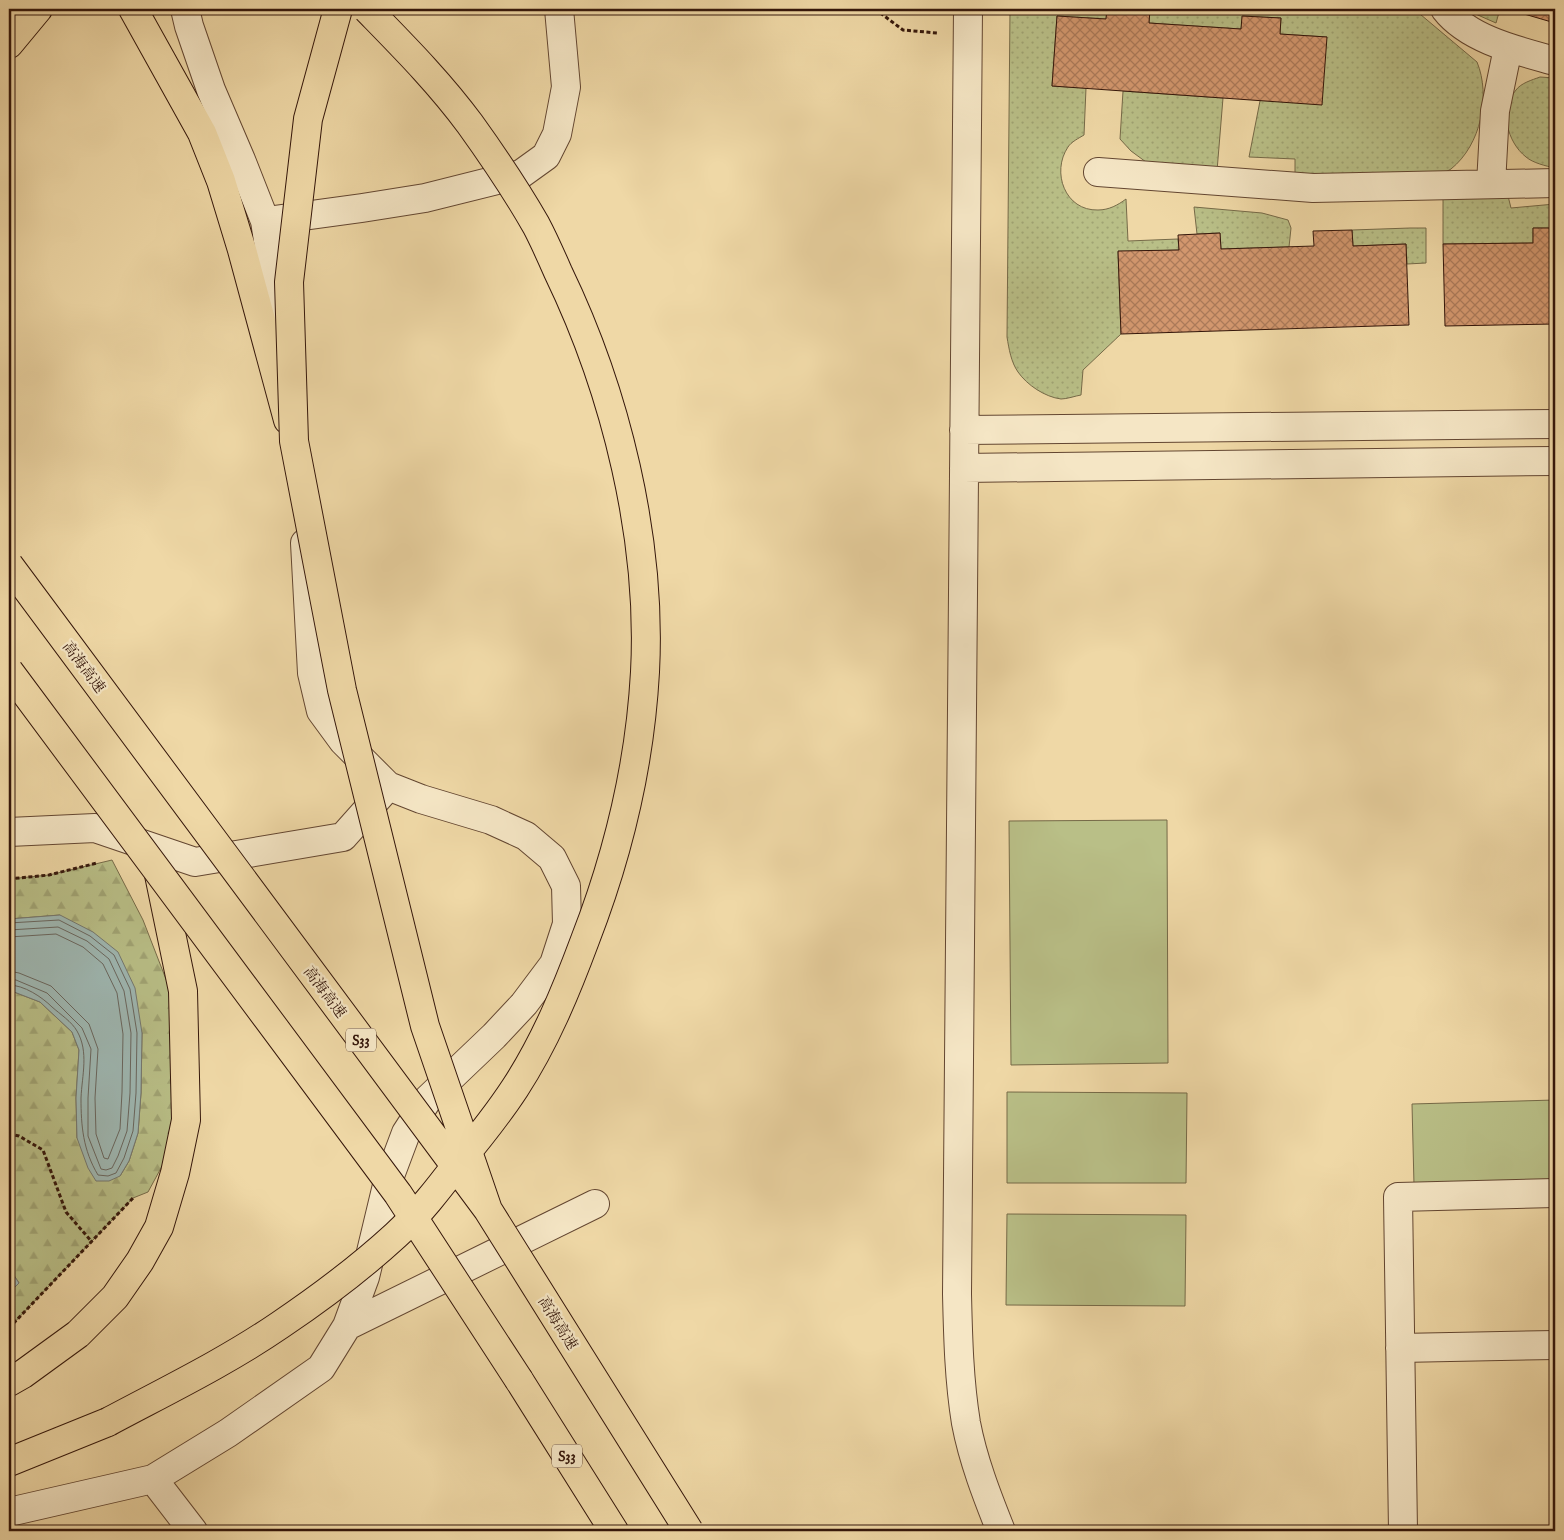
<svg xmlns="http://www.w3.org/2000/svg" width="1564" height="1540" viewBox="0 0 1564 1540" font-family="'IM FELL English','Noto Serif SC',serif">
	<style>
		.grass { fill: url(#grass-dots); stroke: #766a48 }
		.forest { fill: url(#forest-firs); stroke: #766a48 }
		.pitch { fill: #b9bf87; stroke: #766a48 }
		.water { fill: #9eb7b2; stroke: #74776f }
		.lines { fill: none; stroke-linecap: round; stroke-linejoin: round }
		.shore { stroke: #69665e; stroke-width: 1 }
		.building { fill: url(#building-cross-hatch); stroke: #34160a }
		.minor-casing { stroke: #634631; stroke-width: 30 }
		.highway-casing { stroke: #34160a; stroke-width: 30 }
		.path { stroke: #34160a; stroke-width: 3; stroke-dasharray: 4 2.5; stroke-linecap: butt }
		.minor { stroke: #f5e6c5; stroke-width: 28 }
		.highway { stroke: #efd8a6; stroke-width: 28 }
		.highway-bridge-casing { stroke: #34160a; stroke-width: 30; stroke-linecap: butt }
		.highway-bridge { stroke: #efd8a6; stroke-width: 28 }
		.labels { text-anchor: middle; stroke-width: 4.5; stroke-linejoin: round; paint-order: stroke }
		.shield { fill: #f5e6c5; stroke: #6e5442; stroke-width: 1 }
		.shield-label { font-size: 14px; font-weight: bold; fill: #34160a }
		.street-label { font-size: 15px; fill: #34160a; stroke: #f5e6c5 }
	</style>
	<defs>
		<pattern id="grass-dots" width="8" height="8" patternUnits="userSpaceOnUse" patternTransform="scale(1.25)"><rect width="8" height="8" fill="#b9bf87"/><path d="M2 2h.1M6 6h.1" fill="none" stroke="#a0a373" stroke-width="1.8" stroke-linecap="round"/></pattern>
		<pattern id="forest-firs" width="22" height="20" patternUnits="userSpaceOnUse" patternTransform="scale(1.25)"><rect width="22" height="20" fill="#b9bf87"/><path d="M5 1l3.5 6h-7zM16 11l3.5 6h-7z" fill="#a0a373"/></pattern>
		<pattern id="building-cross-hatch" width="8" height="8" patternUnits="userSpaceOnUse" patternTransform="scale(1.25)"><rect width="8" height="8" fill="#d2976e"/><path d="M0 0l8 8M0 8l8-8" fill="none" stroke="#ab7a59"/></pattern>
	</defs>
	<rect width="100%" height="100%" fill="#efd8a6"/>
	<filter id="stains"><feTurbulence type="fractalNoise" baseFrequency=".004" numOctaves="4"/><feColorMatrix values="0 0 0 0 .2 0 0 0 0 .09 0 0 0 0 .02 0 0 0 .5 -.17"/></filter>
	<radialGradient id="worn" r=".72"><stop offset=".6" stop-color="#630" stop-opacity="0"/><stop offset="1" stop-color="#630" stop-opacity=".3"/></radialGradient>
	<path class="grass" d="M1010 9H1107L1106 19 1057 16 1052 86 1086 88 1084 135C1079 138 1071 142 1068 147 1051 172 1065 211 1098 210 1109 210 1118 205 1126 199L1128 241 1178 239 1179 250 1118 252 1121 334 1083 370 1081 395C1075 396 1067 399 1061 399 1045 397 1027 385 1018 372 1011 362 1009 349 1007 337Z
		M1150 9H1414L1477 62C1491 96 1481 145 1451 169 1446 172 1439 175 1434 177L1295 174V159L1249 157 1260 101 1327 37 1280 34 1281 18 1243 16 1241 29 1149 23Z
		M1468 9H1500L1496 23 1471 12Z
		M1540 77 1555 78V168C1546 166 1533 163 1526 157 1507 142 1499 110 1516 90 1521 83 1532 80 1540 77Z
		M1123 91 1223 98 1217 171 1146 162 1131 151 1120 139Z
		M1508 196 1511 208 1555 204V228H1533V243L1443 244V197Z
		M1194 207 1262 213 1288 220 1291 228 1289 247 1221 249 1220 233 1197 234Z
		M1410 228H1426V263L1407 264 1406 244 1353 246 1352 230Z"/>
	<path class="forest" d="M112 860 143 920 169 987 180 1083 173 1146 148 1192 133 1198 9 1328V1293L19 1283 9 1268V990L40 1002 72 1032 79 1050 76 1098 77 1138 120 1176 129 1161 138 1133 141 1093 142 1033 60 915 9 919V879L49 875Z"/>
	<path class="pitch" d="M1167 820 1168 1063 1011 1065 1009 821Z
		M1007 1092 1187 1093 1186 1183H1007Z
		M1555 1100V1182L1414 1185 1412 1104Z
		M1007 1214 1186 1215 1185 1306 1006 1305Z"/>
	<path class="water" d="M60 915 93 932 118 952 135 988 142 1033 141 1093 138 1133 129 1161 120 1176 109 1181H96L88 1168 77 1138 76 1098 79 1050 72 1032 40 1002 9 990V919Z
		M9 1268 19 1283 9 1293Z"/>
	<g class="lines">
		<path class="shore" d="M9 923 59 920 90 936 114 955 130 989 137 1033 136 1093 133 1131 124 1158 116 1173 108 1176 98 1175C83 1150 81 1126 81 1098 82 1075 89 1052 77 1031 72 1022 60 1014 52 1007 42 997 24 985 9 985
			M9 930 58 927 87 941 109 959 124 991 131 1033 130 1093 127 1131 118 1156 112 1168 106 1170 101 1169 88 1136V1098L91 1049 82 1028 47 993 16 980 9 979
			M9 937 56 934 83 947 103 964 117 993 123 1034 122 1092 120 1129 108 1159 104 1158 96 1134 95 1098 98 1049 89 1024 51 986 19 973 9 971"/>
	</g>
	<path class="building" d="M1107 9H1150L1149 23 1241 29 1242 16 1281 18 1280 34 1327 37 1322 105 1052 86 1057 16 1106 19Z
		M1507 9H1555V23Z
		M1533 228H1555V324L1445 326 1443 244 1533 243Z
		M1352 230 1353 246 1406 244 1409 325 1121 334 1118 251 1179 250 1178 235 1220 233 1221 249 1314 246 1313 231Z"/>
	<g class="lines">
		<g class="minor-casing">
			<path id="minor" d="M185 9 189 26 211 90 241 160 265 221 281 326
				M968 9 957 1294C958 1337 959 1380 966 1423 973 1460 987 1496 1001 1531
				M1445 9C1469 40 1519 51 1555 61
				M1098 172 1313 188 1555 183
				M1491 184 1495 111 1508 48
				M274 220 362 208 425 198 521 174 546 156 557 134 566 87 559 9
				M964 430 1555 424
				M964 468 1555 461
				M9 832 95 828 195 862 343 837 384 791
				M347 1326 595 1204
				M1400 1348 1555 1345
				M153 1479 193 1531
				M9 1512 153 1479 228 1433 321 1368 347 1326 365 1277 388 1181 406 1133 428 1099 494 1036 524 1004 554 964 567 924 566 886 552 858 526 836 491 820 421 799 388 786 343 741 321 711 312 673 305 543
				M1403 1531 1398 1197 1555 1193"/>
		</g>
		<g class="highway-casing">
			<path id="highway" d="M133 9 202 133 221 181 242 250 288 420
				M9 44 38 9
				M519 1380 614 1531
				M9 1382 23 1374 78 1334 115 1297 140 1261 159 1227 175 1173 186 1120 183 991 158 870
				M9 1462 108 1422"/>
		</g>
		<path class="path" d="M875 9 903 30 937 33
			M9 879 49 875 97 863
			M9 1134 19 1136 43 1150 66 1212 92 1242
			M9 1328 134 1197"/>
		<use href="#minor" class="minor"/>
		<use href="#highway" class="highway"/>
		<g class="highway-bridge-casing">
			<path id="highway-bridge" d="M338 9 308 119 289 282 294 441 342 690 425 1026 488 1210
				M9 565 488 1210 689 1531
				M9 671 398 1194 519 1380
				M108 1422C166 1391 226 1362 280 1325 320 1298 360 1268 396 1235 419 1214 439 1188 458 1163 478 1139 498 1114 515 1088 545 1042 566 991 585 940 618 855 640 764 645 672 652 539 616 392 558 272 551 256 544 240 536 225 516 190 493 156 470 124 439 82 403 46 367 9"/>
		</g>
		<use href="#highway-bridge" class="highway-bridge"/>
	</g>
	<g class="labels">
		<g class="shield">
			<rect x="346" y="1028.5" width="30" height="23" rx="4"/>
			<rect x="552" y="1444.5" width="30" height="23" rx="4"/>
		</g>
		<g class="shield-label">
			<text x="361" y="1045">S33</text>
			<text x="567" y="1461">S33</text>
		</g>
		<g class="street-label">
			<text transform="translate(84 667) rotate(53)" y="5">高海高速</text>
			<text transform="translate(325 992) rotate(53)" y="5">高海高速</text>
			<text transform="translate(558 1323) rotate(58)" y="5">高海高速</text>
		</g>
	</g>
	<rect width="1564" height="1540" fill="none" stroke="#efd8a6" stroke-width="30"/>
	<rect x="10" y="10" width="1544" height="1520" fill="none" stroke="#34160a" stroke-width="2.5"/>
	<rect x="15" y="15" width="1534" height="1510" fill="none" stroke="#34160a"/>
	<rect width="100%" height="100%" filter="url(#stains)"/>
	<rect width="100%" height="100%" fill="url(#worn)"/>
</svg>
